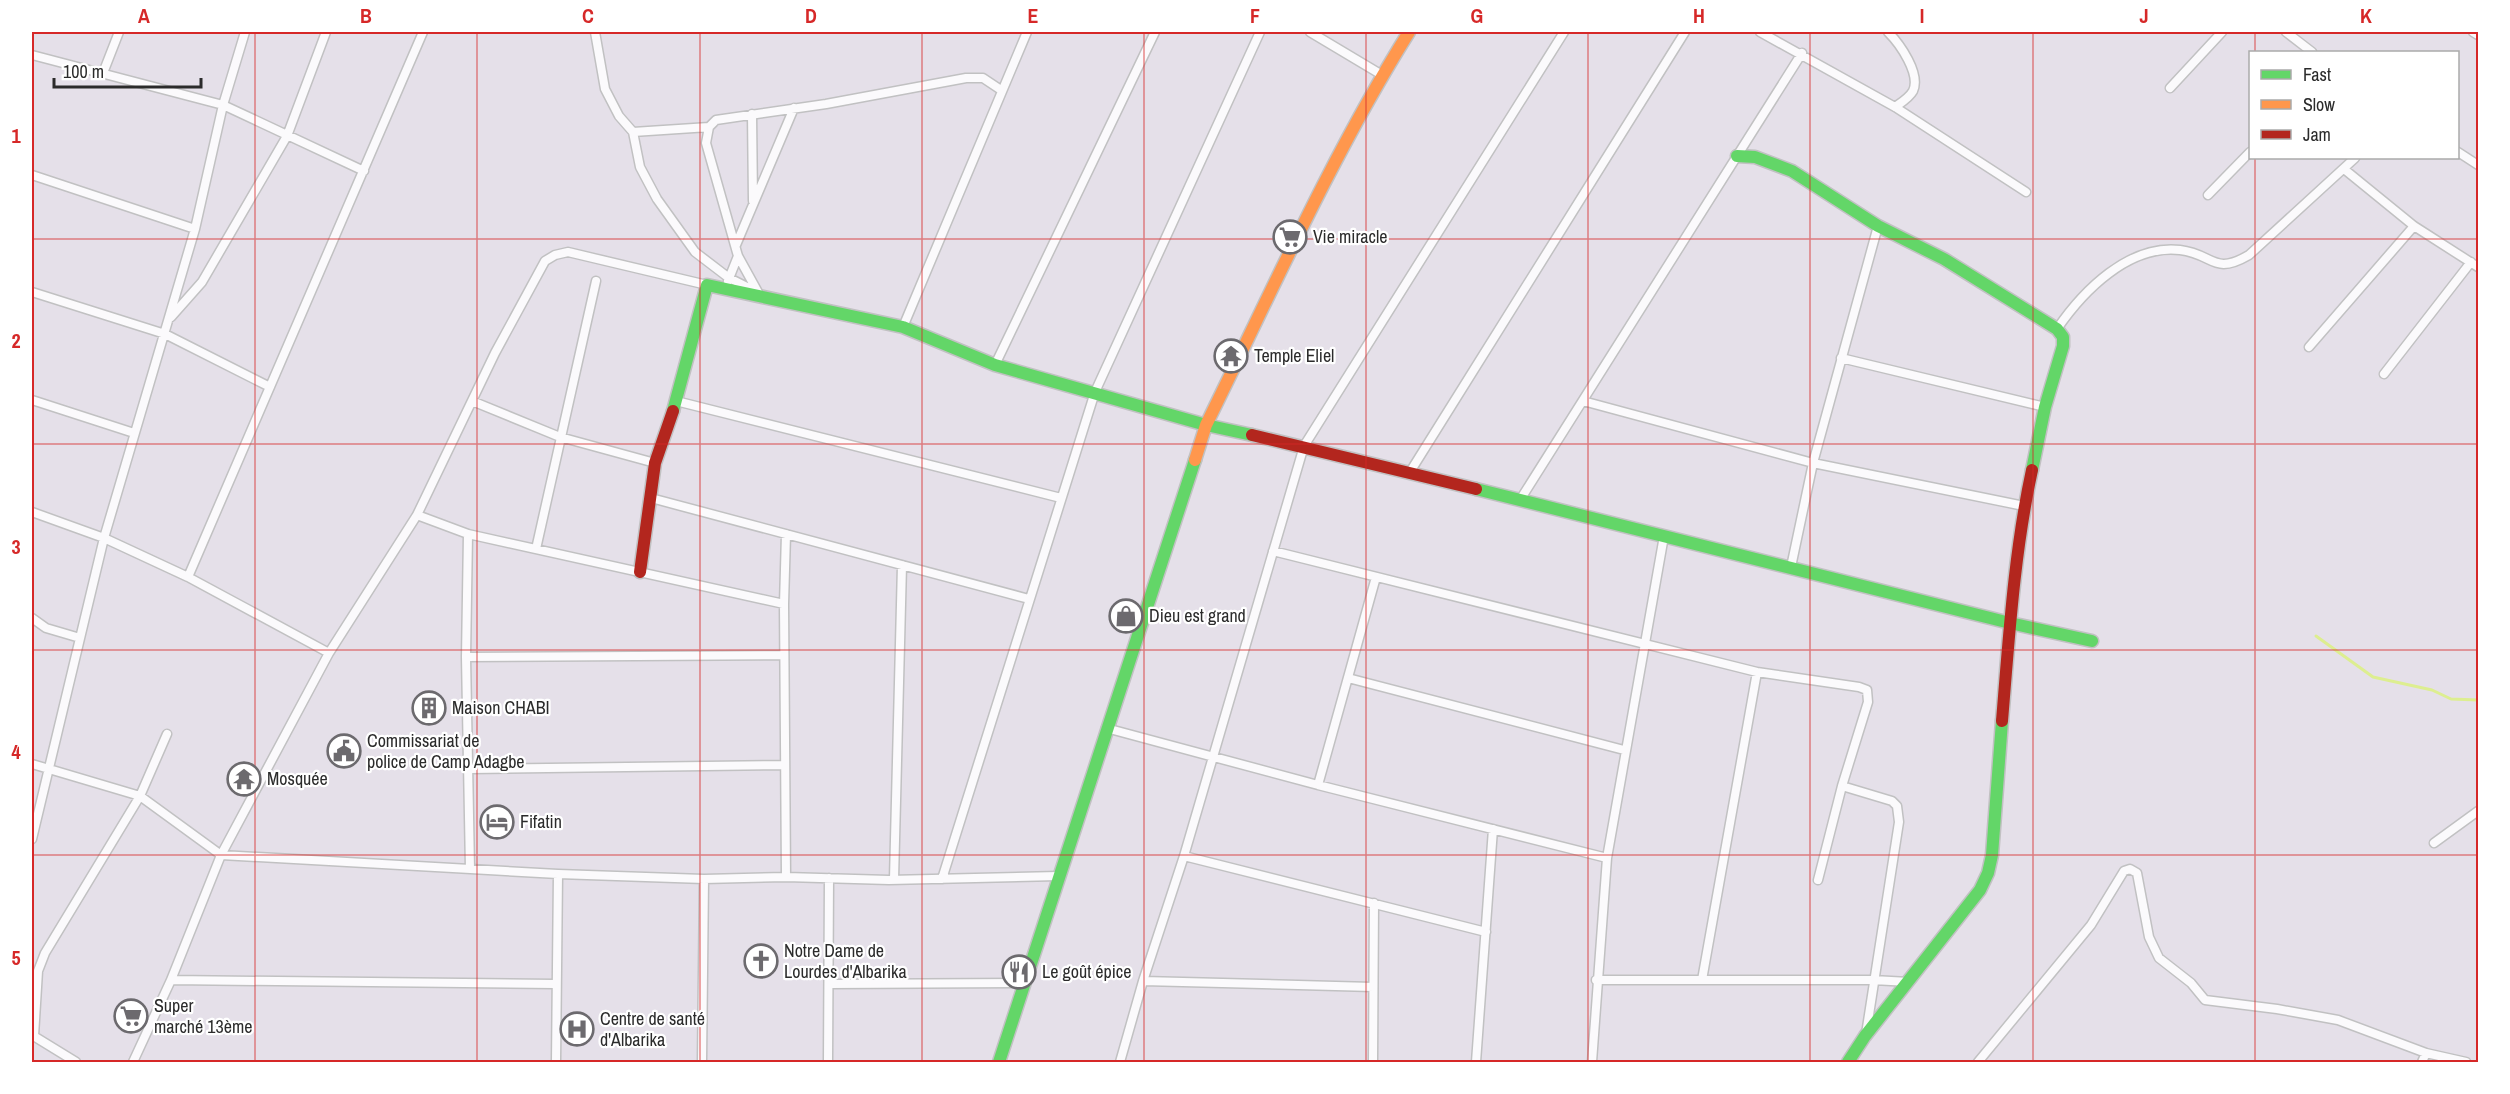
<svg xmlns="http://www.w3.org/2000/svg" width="2510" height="1094" viewBox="0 0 2510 1094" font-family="'Archivo Narrow',sans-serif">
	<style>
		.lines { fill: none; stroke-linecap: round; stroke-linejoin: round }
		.stream { stroke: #ddee90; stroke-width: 3 }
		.street-casing { stroke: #c1c1c2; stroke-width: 11 }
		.fast-casing { stroke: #c1c1c2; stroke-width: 15 }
		.slow-casing { stroke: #c1c1c2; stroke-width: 15 }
		.jam-casing { stroke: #c1c1c2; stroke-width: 15 }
		.street { stroke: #fbfafc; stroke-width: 8 }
		.fast { stroke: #63d668; stroke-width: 12 }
		.slow { stroke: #ff974d; stroke-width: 12 }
		.jam { stroke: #b3261e; stroke-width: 12 }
		.grid { fill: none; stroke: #d62828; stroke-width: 1.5; stroke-opacity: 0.55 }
		.labels { text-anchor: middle; stroke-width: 4.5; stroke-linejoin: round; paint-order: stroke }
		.poi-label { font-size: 18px; fill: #2b2b2b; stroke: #fff; text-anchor: start }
		.neatline { fill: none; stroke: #d62828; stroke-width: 2 }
		.grid-label { font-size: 20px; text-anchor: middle; font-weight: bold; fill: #d62828 }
	</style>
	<rect width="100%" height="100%" fill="#e5e0e9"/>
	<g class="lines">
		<path class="stream" d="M2316 636 2373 677 2432 690 2451 699 2478 700"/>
		<g class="street-casing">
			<path id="street" d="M245 32 223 105 364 171
				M595 32 605 89 619 116 633 132 640 167 657 199 695 252 729 278 755 291
				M1310 32 1382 75
				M1760 32 1895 107 2026 192
				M1888 32C1900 44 1921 74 1913 91 1909 98 1902 102 1895 107
				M2286 32 2312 52
				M2473 32 2478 35
				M32 55 223 105 195 229 104 538 32 839
				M103 73 119 32
				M2170 88 2222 32
				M752 114 753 201
				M633 132 709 127
				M2458 152 2478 165
				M2344 169 2414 226 2478 267
				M32 175 195 229
				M2208 195 2250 152
				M736 245 794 108
				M728 281 738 256
				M32 292 165 334 270 387
				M760 296 738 256 706 143 709 127 716 120 826 104 966 78H983L1001 90
				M171 317 202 282 287 136 326 32
				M903 327 1027 32
				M2057 329C2083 291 2129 244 2180 250 2214 254 2213 276 2249 255L2355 158
				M2309 347 2414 226
				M1841 358 2045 407
				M995 365 1155 32
				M2384 374 2471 262
				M32 400 134 433
				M472 401 560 437 655 463
				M676 401 1061 498
				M1583 401 1813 463 2024 506
				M1410 472 1685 32
				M651 498 1029 599
				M1520 500 1802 53
				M32 512 104 538 188 577 329 653 221 855 171 980 133 1062
				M417 515 495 353 545 261 555 255 568 252 707 285
				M536 549 596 281
				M1273 551 1757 672 1859 687 1867 690 1868 702 1842 786 1818 880
				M1791 567 1813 463 1878 226
				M188 577 423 32
				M1376 577 1318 785 1607 858
				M32 618 46 628 80 638
				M329 653 417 515 468 534
				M466 657 784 655
				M1348 678 1624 750
				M1106 728 1318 785
				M32 764 140 796 221 855 558 874 704 879 786 877 889 880 1058 876
				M470 769 785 765
				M1842 786 1892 801 1897 806 1899 822 1866 1034
				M2434 843 2478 811
				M1184 856 1486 932
				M470 869 466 657 468 534 784 604
				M786 877 784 604 786 534
				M894 879 902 565
				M942 879 1095 392 1260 32
				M171 980 555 984
				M1596 980H1873L1909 982
				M1702 980 1757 672
				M1143 981 1373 987
				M829 984 1025 983
				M32 1035 76 1062
				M34 1036 38 971 45 953 140 796 167 734
				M556 1062 558 874
				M702 1062 704 879
				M828 1062 829 878
				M1120 1062 1143 981 1184 856 1304 446 1564 32
				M1373 1062 1374 903
				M1476 1062 1493 829
				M1592 1062 1607 858 1664 536
				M1978 1062 2091 925 2124 871 2130 869 2137 873 2149 937 2159 958 2191 983 2205 1000 2277 1009 2338 1020 2426 1053 2466 1062
				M2422 1062 2426 1053"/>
		</g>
		<g class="fast-casing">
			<path id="fast" d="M1737 156 1755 157 1792 171 1878 226 1944 259 2057 329 2063 337V346L2045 407 2032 470
				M673 411 707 285 903 327 995 365 1206 425 1252 435
				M1476 489 2010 623 2092 641
				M999 1062 1195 460
				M1848 1062 1865 1036 1980 890 1988 873 1992 855 2002 721"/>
		</g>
		<g class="slow-casing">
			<path id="slow" d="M1195 460 1206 425C1271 293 1331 157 1409 32"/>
		</g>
		<g class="jam-casing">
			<path id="jam" d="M1252 435 1476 489
				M640 572 655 463 673 411
				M2002 721C2009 637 2014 553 2032 470"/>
		</g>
		<use href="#street" class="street"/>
		<use href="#fast" class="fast"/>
		<use href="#slow" class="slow"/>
		<use href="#jam" class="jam"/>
	</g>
	<path class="grid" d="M255 32V1062M477 32V1062M700 32V1062M922 32V1062M1144 32V1062M1366 32V1062M1588 32V1062M1810 32V1062M2033 32V1062M2255 32V52M2255 158V1062M32 239H2478M32 444H2478M32 650H2478M32 855H2478"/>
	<defs>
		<g id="supermarket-ring" transform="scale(1.725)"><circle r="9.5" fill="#fff" stroke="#6c6a6e" stroke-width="1.5"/><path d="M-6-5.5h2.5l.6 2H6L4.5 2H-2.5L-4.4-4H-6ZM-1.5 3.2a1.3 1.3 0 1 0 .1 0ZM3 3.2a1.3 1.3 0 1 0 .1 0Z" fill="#6c6a6e"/></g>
		<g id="temple-ring" transform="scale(1.725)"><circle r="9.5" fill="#fff" stroke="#6c6a6e" stroke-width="1.5"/><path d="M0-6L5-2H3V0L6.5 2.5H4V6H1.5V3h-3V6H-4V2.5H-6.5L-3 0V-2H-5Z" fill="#6c6a6e"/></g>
		<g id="shop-ring" transform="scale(1.725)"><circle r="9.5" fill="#fff" stroke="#6c6a6e" stroke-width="1.5"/><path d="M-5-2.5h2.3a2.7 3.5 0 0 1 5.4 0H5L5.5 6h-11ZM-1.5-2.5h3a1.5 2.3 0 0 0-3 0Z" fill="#6c6a6e"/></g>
		<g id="building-ring" transform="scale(1.725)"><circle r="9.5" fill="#fff" stroke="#6c6a6e" stroke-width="1.5"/><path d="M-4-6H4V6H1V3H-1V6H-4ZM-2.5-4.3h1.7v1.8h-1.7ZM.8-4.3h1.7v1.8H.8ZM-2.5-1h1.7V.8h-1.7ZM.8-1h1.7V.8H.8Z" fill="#6c6a6e"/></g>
		<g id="civic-ring" transform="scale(1.725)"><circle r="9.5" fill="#fff" stroke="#6c6a6e" stroke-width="1.5"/><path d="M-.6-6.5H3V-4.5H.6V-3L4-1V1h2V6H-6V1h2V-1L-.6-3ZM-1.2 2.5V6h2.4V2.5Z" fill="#6c6a6e"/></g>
		<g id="hotel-ring" transform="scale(1.725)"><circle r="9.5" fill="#fff" stroke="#6c6a6e" stroke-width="1.5"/><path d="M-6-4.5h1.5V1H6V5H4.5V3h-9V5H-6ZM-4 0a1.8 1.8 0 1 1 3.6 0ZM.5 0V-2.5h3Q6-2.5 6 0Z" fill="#6c6a6e"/></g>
		<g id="church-ring" transform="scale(1.725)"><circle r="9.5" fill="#fff" stroke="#6c6a6e" stroke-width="1.5"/><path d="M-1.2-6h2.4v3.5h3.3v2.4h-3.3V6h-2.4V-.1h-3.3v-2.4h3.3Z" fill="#6c6a6e"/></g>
		<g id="restaurant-ring" transform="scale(1.725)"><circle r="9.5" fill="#fff" stroke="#6c6a6e" stroke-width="1.5"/><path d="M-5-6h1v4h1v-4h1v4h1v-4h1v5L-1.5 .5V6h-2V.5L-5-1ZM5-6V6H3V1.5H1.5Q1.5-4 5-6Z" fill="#6c6a6e"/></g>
		<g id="hospital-ring" transform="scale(1.725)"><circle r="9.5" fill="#fff" stroke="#6c6a6e" stroke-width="1.5"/><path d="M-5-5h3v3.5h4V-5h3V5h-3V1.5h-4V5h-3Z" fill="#6c6a6e"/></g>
	</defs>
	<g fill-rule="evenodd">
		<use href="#supermarket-ring" x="1290" y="237"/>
		<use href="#temple-ring" x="1231" y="356"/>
		<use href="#shop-ring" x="1126" y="616"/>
		<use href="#building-ring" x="429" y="708"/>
		<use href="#civic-ring" x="344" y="751"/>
		<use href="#temple-ring" x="244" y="779"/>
		<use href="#hotel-ring" x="497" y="822"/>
		<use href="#church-ring" x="761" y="961"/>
		<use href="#restaurant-ring" x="1019" y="972"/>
		<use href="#supermarket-ring" x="131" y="1016"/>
		<use href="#hospital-ring" x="577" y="1029"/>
	</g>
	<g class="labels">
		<g class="poi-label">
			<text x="1313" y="243">Vie miracle</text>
			<text x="1254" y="362">Temple Eliel</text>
			<text x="1149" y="622">Dieu est grand</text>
			<text x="452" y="714">Maison CHABI</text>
			<text x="367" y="747">Commissariat de<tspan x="367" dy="21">police de Camp Adagbe</tspan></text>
			<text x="267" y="785">Mosquée</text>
			<text x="520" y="828">Fifatin</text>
			<text x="784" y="957">Notre Dame de<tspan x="784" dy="21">Lourdes d'Albarika</tspan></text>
			<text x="1042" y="978">Le goût épice</text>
			<text x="154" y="1012">Super<tspan x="154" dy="21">marché 13ème</tspan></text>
			<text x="600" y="1025">Centre de santé<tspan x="600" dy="21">d'Albarika</tspan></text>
		</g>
	</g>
	<rect width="2510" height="1094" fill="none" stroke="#ffffff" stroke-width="66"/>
	<rect x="2249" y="51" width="210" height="108" fill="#ffffff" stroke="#aaaaaa" stroke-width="1.5"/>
	<rect x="2261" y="70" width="30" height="9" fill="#63d668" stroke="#aaaaaa" stroke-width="1.5"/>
	<text x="2303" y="81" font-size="18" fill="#2b2b2b">Fast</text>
	<rect x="2261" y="100" width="30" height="9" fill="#ff974d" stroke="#aaaaaa" stroke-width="1.5"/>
	<text x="2303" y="111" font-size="18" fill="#2b2b2b">Slow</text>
	<rect x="2261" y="130" width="30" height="9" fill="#b3261e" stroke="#aaaaaa" stroke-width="1.5"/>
	<text x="2303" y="141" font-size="18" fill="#2b2b2b">Jam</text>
	<path d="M54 78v9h147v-9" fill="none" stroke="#2b2b2b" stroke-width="3"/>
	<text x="63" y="78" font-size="18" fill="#2b2b2b" stroke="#ffffff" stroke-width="4.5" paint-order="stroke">100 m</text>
	<rect x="33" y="33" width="2444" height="1028" class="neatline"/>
	<g class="grid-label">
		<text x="144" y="23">A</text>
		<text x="366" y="23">B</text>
		<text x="588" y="23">C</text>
		<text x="811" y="23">D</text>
		<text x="1033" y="23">E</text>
		<text x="1255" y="23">F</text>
		<text x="1477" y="23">G</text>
		<text x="1699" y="23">H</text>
		<text x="1922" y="23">I</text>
		<text x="2144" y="23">J</text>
		<text x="2366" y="23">K</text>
		<text x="16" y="143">1</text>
		<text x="16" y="348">2</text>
		<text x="16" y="554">3</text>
		<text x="16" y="759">4</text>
		<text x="16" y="965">5</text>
	</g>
</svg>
